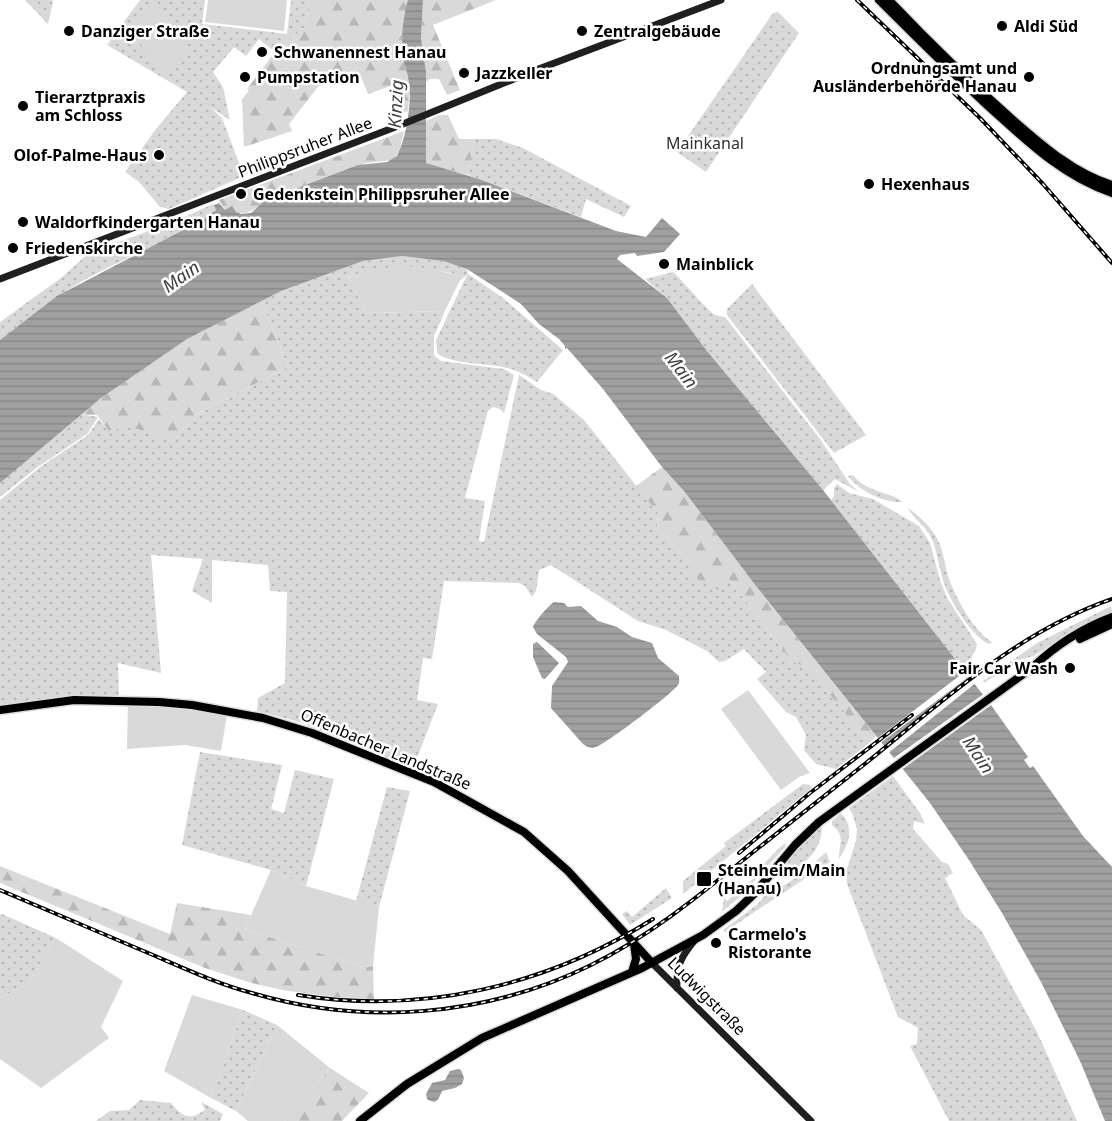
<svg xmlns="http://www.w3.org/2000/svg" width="1112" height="1121" viewBox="0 0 1112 1121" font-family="'Noto Sans',sans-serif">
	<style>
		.grass { fill: url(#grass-dots) }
		.forest { fill: url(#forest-firs) }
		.garden { fill: #d9d9d9 }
		.water { fill: url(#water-rules) }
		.pier { fill: #fff }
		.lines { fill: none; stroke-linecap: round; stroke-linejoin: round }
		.primary-casing { stroke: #dbdbdb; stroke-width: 11 }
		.secondary { stroke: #1f1f1f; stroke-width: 7 }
		.primary { stroke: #000; stroke-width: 8 }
		.rail-casing { stroke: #000; stroke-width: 4 }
		.rail { stroke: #fff; stroke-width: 1.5; stroke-dasharray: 4.5; stroke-linecap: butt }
		.poi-dot { fill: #000; stroke: #fff; stroke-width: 2 }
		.labels { text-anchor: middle; stroke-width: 5; stroke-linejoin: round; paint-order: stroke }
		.poi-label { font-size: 16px; font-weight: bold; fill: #000; stroke: #fff; text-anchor: start }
		.park-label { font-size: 16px; fill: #303030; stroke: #fff }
		.street-label { font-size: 16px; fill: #000; stroke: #fff }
		.water-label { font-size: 18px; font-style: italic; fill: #414141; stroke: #fff }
	</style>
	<defs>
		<pattern id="grass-dots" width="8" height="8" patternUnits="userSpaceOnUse" patternTransform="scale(1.5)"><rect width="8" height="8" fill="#d9d9d9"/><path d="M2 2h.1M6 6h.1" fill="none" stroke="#b8b8b8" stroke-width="1.8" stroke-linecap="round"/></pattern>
		<pattern id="forest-firs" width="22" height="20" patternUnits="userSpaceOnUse" patternTransform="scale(1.5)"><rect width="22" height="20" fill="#d9d9d9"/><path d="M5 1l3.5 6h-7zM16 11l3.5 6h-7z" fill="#b8b8b8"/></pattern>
		<pattern id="water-rules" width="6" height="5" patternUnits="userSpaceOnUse" patternTransform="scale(1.5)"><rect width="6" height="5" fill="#a0a0a0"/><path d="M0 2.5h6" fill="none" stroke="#888"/></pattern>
	</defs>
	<rect width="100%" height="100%" fill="#fff"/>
	<path class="grass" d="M25 0H52L53 2 48 24Z
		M140 0H205L202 24 287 34 291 0H310L305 27 275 52 259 39 246 56 234 47 213 72 223 87 230 120 193 96 210 107 222 118 244 176 169 209 160 207 139 182 125 172 156 129 187 92 107 45Z
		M778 12 799 33 706 172 677 152 773 13Z
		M474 139H496L523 148 631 206 624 217 586 199 581 217 468 175Z
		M213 204 216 206 215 213C171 240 123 258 79 283 51 300 26 320 0 340V322L61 278 90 252 166 225Z
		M402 256 443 261 467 269 468 274 503 298 563 350 537 382C526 375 515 369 502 367 485 363 449 364 437 353L436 340 467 275 460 280 457 275 451 273C408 265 390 265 348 277L367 313 445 311 434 336V355L441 361 504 369 514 375 504 413 500 409 493 407 488 411 465 498 485 501 479 541 484 542 519 375 541 390 553 394 584 420 658 513 657 528 691 562 727 576 792 662 808 666 869 743 836 769 816 764 804 750 806 735 796 717 786 712 757 679 766 672 744 649 725 661 719 662 707 651 666 630 638 621 551 565 539 570 536 591 532 597 525 586 519 583 444 581 432 659 423 658 417 700 438 704 413 768 300 722 257 711 258 698 285 683 287 592 270 591 268 565 212 560V603L192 591 203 559 151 555 161 673 118 663 119 696 60 697 0 706V500L40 467 88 435 99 419 109 431C137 422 147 432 172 442L199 413 288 367 261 300 281 291 363 261Z
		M673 272C681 279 709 312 715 315 718 316 721 316 725 317L820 439 850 484 859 492 835 479 823 490 707 351 667 298 645 279Z
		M752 284 866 435 834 453 727 315V309Z
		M80 414 98 417 87 434 39 466 0 497V483Z
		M853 475C866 493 896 493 902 502 883 503 860 491 848 476Z
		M837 484 849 493 873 499 919 526 930 543 940 580 947 598 977 644C976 653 968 659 968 667L964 671 831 500 834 497V488Z
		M908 508C919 516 928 524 935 535 943 547 944 562 948 576 955 596 973 631 992 642L989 644C973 638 951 602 945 586 939 570 938 552 931 537 925 525 914 520 908 508Z
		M1111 606 1112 612 1073 630 1034 656 1022 659 984 683 983 681 1037 643Z
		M200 752 282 765 271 809 284 813 295 770 334 779 306 886 271 870 182 845Z
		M893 776 920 813 925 824 914 821 913 829 942 862 948 864 953 873 945 878 963 915 981 930 1037 1032 1077 1121H949L910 1046 917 1044 918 1028 898 1017 847 884 846 872 856 841 857 830 853 815 849 808Z
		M803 784 810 785 812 788 683 894V881L726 846 724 843Z
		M387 787 410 791 379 907 356 901Z
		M841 813C855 828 849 844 839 859 838 845 847 837 832 825V821Z
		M822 825C822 847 811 858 795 870 789 875 784 878 777 878L775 875 800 846Z
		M786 843 785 847 741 896 722 912 724 898 727 901 762 871 759 868C768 861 779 846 786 843Z
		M826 852 830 862 732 927 726 933 723 930 758 904 771 888 783 884 769 896 805 871Z
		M666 888 672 898 630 925 622 914 627 911 632 917Z
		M2 914 56 938 28 984 0 998V915Z
		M243 1010 277 1025 236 1111 211 1098Z
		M140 1100 171 1103C183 1117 189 1121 205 1110L201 1102 223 1114 220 1121H96L110 1111 129 1110Z"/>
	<path class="forest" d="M310 0H408L403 40 405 66 410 86 408 111 394 116 390 106 402 101 396 84 368 94 361 77 338 85 331 70 289 124 292 131 244 147 242 100 249 90 247 89 275 52 305 27Z
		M423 0H496L433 25 460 90 447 95 439 79H430L426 82 421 38Z
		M439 115H448L459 139H474L468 175 426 164V121Z
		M404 131 399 152 393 160 366 163 264 201C255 209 248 216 236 212L234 209 225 210 219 200Z
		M261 300 288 367 199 413 172 442C147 432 137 423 109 431L97 415 80 414 127 379 187 339Z
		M662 467 684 491 756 586 876 736 869 743 808 667 792 662 727 576 718 590 692 575 691 562 657 528 658 513 636 486Z
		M0 866 170 934 177 903 251 915 245 929 363 967 373 966 374 999 334 997 282 990 248 982 205 968 0 883Z
		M330 1068 369 1093 342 1121H284Z"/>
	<path class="garden" d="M153 0H155L193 52 163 73 127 26Z
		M208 0H287L284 31 205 22Z
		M400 266 426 268 457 275 460 280 445 311 367 313 348 277 377 269Z
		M748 690 810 773 799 777 781 790 721 709Z
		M128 704 177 707 227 715 221 751 185 745 127 749Z
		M271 870 306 886 379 907 373 966 363 967 245 929Z
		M56 938 123 981 101 1027 109 1038 41 1088 0 1059V998L28 984Z
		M192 995 243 1010 211 1098 164 1071Z
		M277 1025 330 1068 284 1121H248L236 1111Z"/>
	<path class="water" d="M408 0H423L421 38 426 73V163L479 179 616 231 646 237 662 218 680 234 664 252 637 256 635 253 620 255 617 259 667 298 707 351 823 490 991 705 1028 757 1024 760 1030 768 1033 766 1083 836 1112 867V1121H1105L1080 1061 1041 982 1002 913 969 860 930 803 756 586 684 491 662 467 603 389 567 348 565 349V346L559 339 539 324 521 304 467 269 443 261 402 256 363 261 281 291 187 339 101 398 0 483V340L57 296 206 218 216 210 214 205 219 203 225 210 232 206 236 212 241 214 251 213 264 201 358 165 387 162 397 156C406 139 412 102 409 83 408 74 404 65 403 56 401 38 403 17 408 0Z
		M554 602 564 603 568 607 581 606 598 621 617 627 632 637 652 643 658 658 679 676C679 679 680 682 678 685 673 693 606 744 596 747 591 749 587 747 583 744L551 708 552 686 568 662 566 657 537 634 533 627C535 621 549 605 554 602Z
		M537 642 559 663 545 679 542 678 533 657V644Z
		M458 1069 461 1070 464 1078 462 1084 455 1088 442 1091C439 1098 437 1106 427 1099L426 1094 432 1083 445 1080 450 1071Z"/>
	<path class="pier" d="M967 670 971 675 879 744 875 740Z
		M972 677 977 682 887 754 882 748Z
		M985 693 994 703 900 771 891 760Z"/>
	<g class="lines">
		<g class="primary-casing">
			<path id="primary" d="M879 0C915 36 951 72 988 106 1027 141 1062 176 1112 193
				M889 0C928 41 969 81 1012 119 1042 145 1073 173 1112 185
				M1080 639 1112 624
				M0 710 74 700 159 702 192 705 263 718 312 733 434 782 524 832 568 871 652 963
				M632 972 636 959 634 944
				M360 1121 407 1084 482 1038 642 968 703 935 736 911 754 894 795 845 819 822 1033 667C1056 645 1083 628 1112 617"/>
		</g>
		<path class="secondary" d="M0 279 398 126 536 70 721 0
			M652 963 811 1121
			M677 988C676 966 681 957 694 941"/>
		<use href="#primary" class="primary"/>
		<g class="rail-casing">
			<path id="rail" d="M857 0 980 118 1043 184 1112 263
				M739 853 810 793 912 715
				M0 890C45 909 89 928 134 947 173 963 211 982 252 993 364 1026 486 1017 591 965 650 936 701 894 752 853 790 823 828 793 866 763 943 701 1017 632 1112 599
				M298 995C423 1015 546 986 653 919"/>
		</g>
		<use href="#rail" class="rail"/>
	</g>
	<g class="poi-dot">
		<circle cx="1002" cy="26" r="6"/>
		<circle cx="69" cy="31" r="6"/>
		<circle cx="582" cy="31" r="6"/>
		<circle cx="262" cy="52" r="6"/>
		<circle cx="464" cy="73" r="6"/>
		<circle cx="245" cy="77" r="6"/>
		<circle cx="1029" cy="77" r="6"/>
		<circle cx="23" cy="106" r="6"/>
		<circle cx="159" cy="155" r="6"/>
		<circle cx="869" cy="184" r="6"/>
		<circle cx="241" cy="194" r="6"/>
		<circle cx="23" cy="222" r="6"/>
		<circle cx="13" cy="248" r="6"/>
		<circle cx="664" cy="264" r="6"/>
		<circle cx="1070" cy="668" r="6"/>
		<rect x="696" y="871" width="16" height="16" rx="3"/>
		<circle cx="716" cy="943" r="6"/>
	</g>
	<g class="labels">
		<g class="poi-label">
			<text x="1014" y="32">Aldi Süd</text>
			<text x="81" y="37">Danziger Straße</text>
			<text x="594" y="37">Zentralgebäude</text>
			<text x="274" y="58">Schwanennest Hanau</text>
			<text x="1017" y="74" text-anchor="end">Ordnungsamt und<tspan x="1017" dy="18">Ausländerbehörde Hanau</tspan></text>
			<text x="476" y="79">Jazzkeller</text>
			<text x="257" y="83">Pumpstation</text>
			<text x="35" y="103">Tierarztpraxis<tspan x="35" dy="18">am Schloss</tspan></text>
			<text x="147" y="161" text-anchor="end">Olof-Palme-Haus</text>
			<text x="881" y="190">Hexenhaus</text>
			<text x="253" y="200">Gedenkstein Philippsruher Allee</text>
			<text x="35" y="228">Waldorfkindergarten Hanau</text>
			<text x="25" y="254">Friedenskirche</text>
			<text x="676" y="270">Mainblick</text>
			<text x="1058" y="674" text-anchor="end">Fair Car Wash</text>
			<text x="718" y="876">Steinheim/Main<tspan x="718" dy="18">(Hanau)</tspan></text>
			<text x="728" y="940">Carmelo's<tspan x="728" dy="18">Ristorante</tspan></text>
		</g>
		<g class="park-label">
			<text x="705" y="149">Mainkanal</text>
		</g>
		<g class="street-label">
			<text transform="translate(305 147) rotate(-21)" y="6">Philippsruher Allee</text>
			<text transform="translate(386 749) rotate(23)" y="6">Offenbacher Landstraße</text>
			<text transform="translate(707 996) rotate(45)" y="6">Ludwigstraße</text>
		</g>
		<g class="water-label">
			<text transform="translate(396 104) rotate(-87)" y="6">Kinzig</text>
			<text transform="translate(181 277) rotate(-35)" y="6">Main</text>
			<text transform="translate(681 370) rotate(52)" y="6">Main</text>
			<text transform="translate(978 755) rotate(56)" y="6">Main</text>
		</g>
	</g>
</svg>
